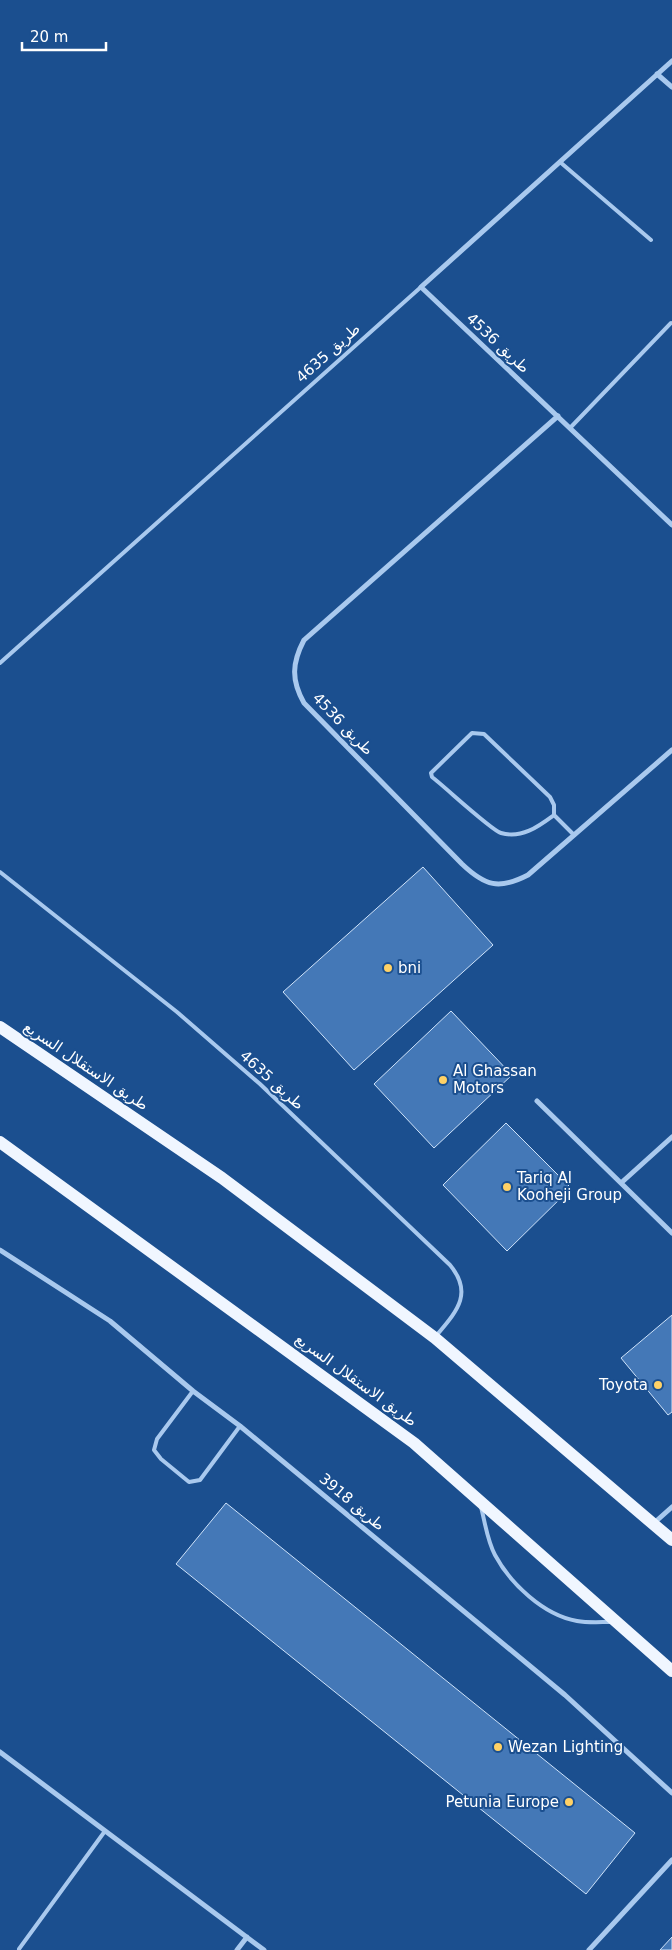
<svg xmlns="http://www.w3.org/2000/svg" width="672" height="1950" viewBox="0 0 672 1950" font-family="'DejaVu Sans','Noto Naskh Arabic',sans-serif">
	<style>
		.building { fill: #4478b7; stroke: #cfe3fa }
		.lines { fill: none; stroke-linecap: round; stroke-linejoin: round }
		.service { stroke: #a9c9ee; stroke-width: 4 }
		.minor { stroke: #a9c9ee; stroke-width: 5 }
		.primary { stroke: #f0f6ff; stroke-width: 12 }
		.poi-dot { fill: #ffd166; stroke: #1b4f8f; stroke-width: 2 }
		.labels { text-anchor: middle; stroke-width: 4; stroke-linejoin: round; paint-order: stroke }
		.street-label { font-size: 15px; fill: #fff; stroke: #1b4f8f }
		.poi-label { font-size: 15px; fill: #fff; stroke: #1b4f8f; text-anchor: start }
	</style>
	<rect width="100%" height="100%" fill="#1b4f8f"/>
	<path class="building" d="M423 867 493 945 354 1070 283 992Z
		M451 1011 512 1075 434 1148 374 1084Z
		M506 1123 571 1188 507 1251 443 1185Z
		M672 1315V1412L668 1415 621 1358Z
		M226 1503 635 1833 586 1894 176 1564Z
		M672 1937V1950H660Z"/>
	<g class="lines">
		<path class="service" d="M560 162 651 240
			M570 428 671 323
			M0 663 421 287
			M554 815C539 826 522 839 501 833 491 830 444 786 432 777L431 773 472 733 484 734 550 797 554 805V815L574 835
			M0 872 177 1012 260 1084 450 1265C474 1294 456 1312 436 1336
			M193 1391 157 1439 154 1450 161 1459 189 1482 200 1480 240 1426
			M481 1507C485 1522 487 1540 495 1555 510 1583 543 1615 577 1621 588 1623 600 1622 611 1622
			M19 1949 105 1831"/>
		<path class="minor" d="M672 61 421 287 672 525
			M657 74 672 87
			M558 416 304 640C292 663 291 680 304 703L462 864C485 886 499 890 528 875L672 750
			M537 1101 672 1233
			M621 1183 672 1137
			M0 1250 110 1321 193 1391 240 1426 565 1695 672 1793
			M654 1523 672 1507
			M0 1752 264 1950
			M237 1950 247 1937
			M589 1950 672 1860"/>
		<path class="primary" d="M0 1027 222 1178 435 1338 672 1540
			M0 1142 414 1443 672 1671"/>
	</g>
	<g class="poi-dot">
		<circle cx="388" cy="968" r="5"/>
		<circle cx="443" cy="1080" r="5"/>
		<circle cx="507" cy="1187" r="5"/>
		<circle cx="658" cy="1385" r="5"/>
		<circle cx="498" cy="1747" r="5"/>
		<circle cx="569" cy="1802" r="5"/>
	</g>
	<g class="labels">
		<g class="street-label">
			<text transform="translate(498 343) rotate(43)" y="5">طريق 4536</text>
			<text transform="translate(328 353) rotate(-42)" y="5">طريق 4635</text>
			<text transform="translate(343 724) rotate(46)" y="5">طريق 4536</text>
			<text transform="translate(86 1066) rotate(34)" y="5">طريق الاستقلال السريع</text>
			<text transform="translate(272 1080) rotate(42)" y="5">طريق 4635</text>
			<text transform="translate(356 1380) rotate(36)" y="5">طريق الاستقلال السريع</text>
			<text transform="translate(352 1502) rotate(40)" y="5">طريق 3918</text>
		</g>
		<g class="poi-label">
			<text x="398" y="973">bni</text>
			<text x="453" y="1076">Al Ghassan<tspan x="453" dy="17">Motors</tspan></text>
			<text x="517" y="1183">Tariq Al<tspan x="517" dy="17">Kooheji Group</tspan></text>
			<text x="648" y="1390" text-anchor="end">Toyota</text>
			<text x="508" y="1752">Wezan Lighting</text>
			<text x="559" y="1807" text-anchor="end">Petunia Europe</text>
		</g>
	</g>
	<path d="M22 42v8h84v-8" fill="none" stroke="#ffffff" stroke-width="2.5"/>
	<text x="30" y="42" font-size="15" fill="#ffffff" stroke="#1b4f8f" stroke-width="4" paint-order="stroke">20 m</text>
</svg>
